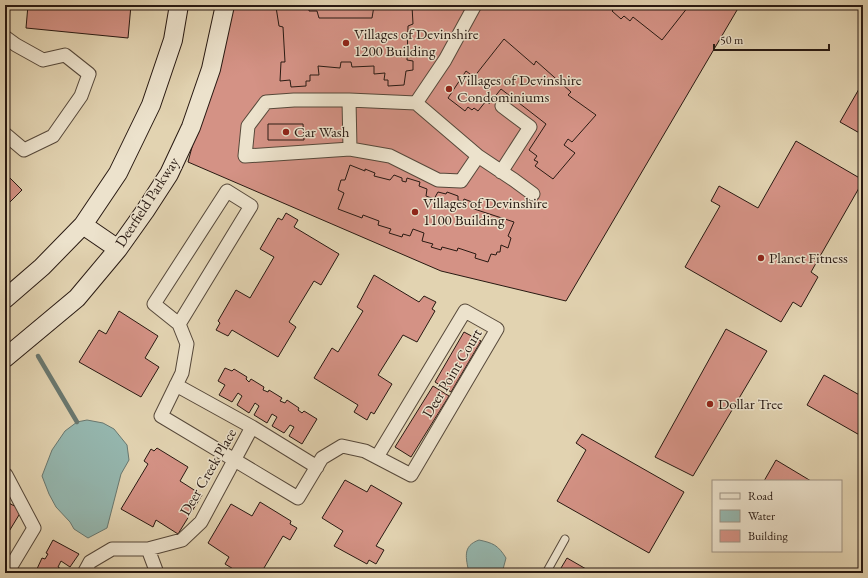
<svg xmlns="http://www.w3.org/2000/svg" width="868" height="578" viewBox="0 0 868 578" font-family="'EB Garamond',serif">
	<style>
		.water { fill: #95b7af; stroke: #697870 }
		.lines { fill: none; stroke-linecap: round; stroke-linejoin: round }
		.stream { stroke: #697870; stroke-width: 4.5 }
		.building { fill: #d49285; stroke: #281912 }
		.service-casing { stroke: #56483a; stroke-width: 9 }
		.minor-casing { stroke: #56483a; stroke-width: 15 }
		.secondary-casing { stroke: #281912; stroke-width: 20 }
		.service { stroke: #ece2cc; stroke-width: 7 }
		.minor { stroke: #ece2cc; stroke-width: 13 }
		.secondary { stroke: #ece2cc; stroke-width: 18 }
		.poi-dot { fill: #8f2418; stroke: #ece2cc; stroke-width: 1.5 }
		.labels { text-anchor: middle; stroke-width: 3; stroke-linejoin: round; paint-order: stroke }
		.poi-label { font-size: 15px; fill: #281912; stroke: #ece2cc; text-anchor: start }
		.street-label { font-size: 15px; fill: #281912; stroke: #ece2cc }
	</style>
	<rect width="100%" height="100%" fill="#e2d3b1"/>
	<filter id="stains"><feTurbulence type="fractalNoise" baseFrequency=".005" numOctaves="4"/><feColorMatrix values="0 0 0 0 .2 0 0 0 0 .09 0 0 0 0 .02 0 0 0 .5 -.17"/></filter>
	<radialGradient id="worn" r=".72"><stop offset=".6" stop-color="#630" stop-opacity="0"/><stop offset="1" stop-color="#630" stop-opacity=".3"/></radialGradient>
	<path class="water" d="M87 420 103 423 114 429 127 445 129 460 121 474 107 528 88 538 74 529 70 522 56 507 49 494 42 476 52 450 65 431 77 422Z
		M479 540C493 543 498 545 506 558L502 573H469C466 558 462 546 479 540Z"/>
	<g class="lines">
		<path class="stream" d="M38 356 77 422"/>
	</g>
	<path class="building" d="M28 5H131L128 38 26 28Z
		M230 5H740L566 301 441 271 188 162Z
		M291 5H309V11H317L319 18H372L374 6 401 5 412 6 413 24 408 26 407 60 413 61V70L406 71 404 85 388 86V80H384L385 73 374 74V66L352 67 351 62H341L340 68 318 66 319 75H310V81H306V86L291 87 290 80 280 81 281 62H285L283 27 279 26 276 7 291 8Z
		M604 5H685L688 7 662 40 633 17 630 21 624 16 621 19 612 11 614 9 610 5 608 7Z
		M504 39 534 65 536 61 571 92 568 95 596 115 572 142 568 139 564 145 575 153 553 179 535 166 538 162 534 160 537 156 529 150 546 124 501 89 489 104 486 101 478 111 474 108 472 110 468 107 465 111 448 98 466 71 474 77Z
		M863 82V135L840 122Z
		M268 124H303L304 140H268Z
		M796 141 863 180V181L811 272 818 277 801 307 793 302 781 322 685 267 720 206 711 201 719 186 758 208Z
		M350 165 365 171V169L375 173 374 176 390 180 394 175 402 178V181L406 182 407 178 420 182 419 186 427 189 426 196 434 199 438 192 446 194 447 192 458 196V200L463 202 464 199 472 202 471 208 514 222 508 236 511 238 508 248 501 245 500 252H497L496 255 491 254 488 262 475 258 476 254 458 248 457 251 442 247 441 250 431 247 433 244 422 241 424 233 413 229 410 236 403 234 402 237 389 233 391 229 378 225 379 221 363 215 362 218 338 209 344 193 338 190 341 180H345Z
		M5 166 9 170 5 173 22 190 5 207Z
		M286 213 298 220 294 227 339 254 321 285 314 281 289 322 296 327 278 357 232 330 228 336 216 330 220 323 218 321 236 290 250 298 274 257 260 249 278 218 282 220Z
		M374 275 419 302 424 296 436 302 432 309 435 311 417 342 403 335 378 375 392 384 374 414 371 412 367 420 354 412 358 405 314 378 332 348 338 352 363 311 357 307Z
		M119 311 158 336 145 358 159 367 141 397 79 362 99 330 106 334Z
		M726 329 767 351 693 476 655 457Z
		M464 332 481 341 451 392 435 382Z
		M225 368 232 371 234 369 247 377 246 379 249 382 251 379 264 387 263 390 268 392 269 390 282 398 280 401 285 403 287 400 299 408 298 410 302 413 304 411 317 419 302 444 289 436 294 427 290 425 284 433 272 426 277 417 272 414 267 423 254 415 259 406 255 403 249 413 237 405 242 396 238 393 232 402 219 395 225 385 218 381Z
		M824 375 863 397V437L807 405Z
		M433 386 449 396 411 457 395 447Z
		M582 434 684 492 649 553 557 501 586 450 576 443Z
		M157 448 188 467 180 481 202 495 178 534 156 520 153 527 121 509 148 464 144 461 151 449 154 451Z
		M776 460 811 481H764Z
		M345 480 367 492 371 485 402 503 376 546 384 550 376 564 369 560 367 564 334 546 343 531 322 518Z
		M5 501 22 510 5 538Z
		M260 502 291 521 290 524 297 528 290 540 283 536 261 573H240L225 564 229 557 208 543 231 504 252 516Z
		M53 540 79 554 70 567 61 561 58 567 67 573H36L37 572 36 571 42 558 45 559 48 554 46 553Z
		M567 558 593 573H558Z"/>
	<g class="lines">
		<g class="service-casing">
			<path id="service" d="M546 573 565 539"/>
		</g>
		<g class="minor-casing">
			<path id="minor" d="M5 37 16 45 43 60 65 55 89 74 81 96 53 136 24 150 5 134
				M349 100 350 149
				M416 103 445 60 475 5
				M478 156 461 181 438 180 390 156 350 149 245 156 248 126 266 102 294 100H349L416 103 478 156 514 180 533 194
				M501 172 530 127 502 106
				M179 324 251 206 227 191 154 304 179 324 187 344 182 373 161 416 298 498 322 458 342 446 365 451 411 475 497 329 465 311 377 457
				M176 385 252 427 317 467
				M5 477 6 475 34 528 7 573
				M148 549 157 573
				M84 573 90 562 112 549H148L182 540 201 522 252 427"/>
		</g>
		<g class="secondary-casing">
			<path id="secondary" d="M83 225 118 249
				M5 299 42 267 83 225 118 173 151 105 173 40 179 5
				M5 358 77 298 118 249 145 211 169 174 191 127 211 69 225 5"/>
		</g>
		<use href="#service" class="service"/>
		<use href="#minor" class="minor"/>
		<use href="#secondary" class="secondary"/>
	</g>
	<g class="poi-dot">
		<circle cx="346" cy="43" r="4"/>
		<circle cx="449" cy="89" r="4"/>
		<circle cx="286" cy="132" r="4"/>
		<circle cx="415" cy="212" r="4"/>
		<circle cx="761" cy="258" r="4"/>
		<circle cx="710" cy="404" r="4"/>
	</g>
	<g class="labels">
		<g class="poi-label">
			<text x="354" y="39">Villages of Devinshire<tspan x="354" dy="17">1200 Building</tspan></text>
			<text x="457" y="85">Villages of Devinshire<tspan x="457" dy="17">Condominiums</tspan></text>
			<text x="294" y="137">Car Wash</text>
			<text x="423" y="208">Villages of Devinshire<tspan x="423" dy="17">1100 Building</tspan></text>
			<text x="769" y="263">Planet Fitness</text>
			<text x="718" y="409">Dollar Tree</text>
		</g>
		<g class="street-label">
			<text transform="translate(147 202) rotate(-57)" y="5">Deerfield Parkway</text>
			<text transform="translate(452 373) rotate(-59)" y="5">Deer Point Court</text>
			<text transform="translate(208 472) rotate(-60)" y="5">Deer Creek Place</text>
		</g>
	</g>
	<rect width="868" height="578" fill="none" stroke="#e2d3b1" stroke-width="20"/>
	<rect x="6" y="6" width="856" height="566" fill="none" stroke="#281912" stroke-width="2"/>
	<rect x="10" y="10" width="848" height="558" fill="none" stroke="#281912"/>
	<rect x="712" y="480" width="130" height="72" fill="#ece2cc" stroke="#9e9282"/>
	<rect x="720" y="493" width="20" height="6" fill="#ece2cc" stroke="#9e9282"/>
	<text x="748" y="500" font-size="12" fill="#281912">Road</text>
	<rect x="720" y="510" width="20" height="12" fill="#95b7af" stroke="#9e9282"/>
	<text x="748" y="520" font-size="12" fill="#281912">Water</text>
	<rect x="720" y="530" width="20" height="12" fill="#d49285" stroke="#9e9282"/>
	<text x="748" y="540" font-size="12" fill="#281912">Building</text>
	<path d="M714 44v6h115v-6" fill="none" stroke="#281912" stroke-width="2"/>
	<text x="720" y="44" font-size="12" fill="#281912" stroke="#ece2cc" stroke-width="3" paint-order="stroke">50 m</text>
	<rect width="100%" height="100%" filter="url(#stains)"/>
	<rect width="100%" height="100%" fill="url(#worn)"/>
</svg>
